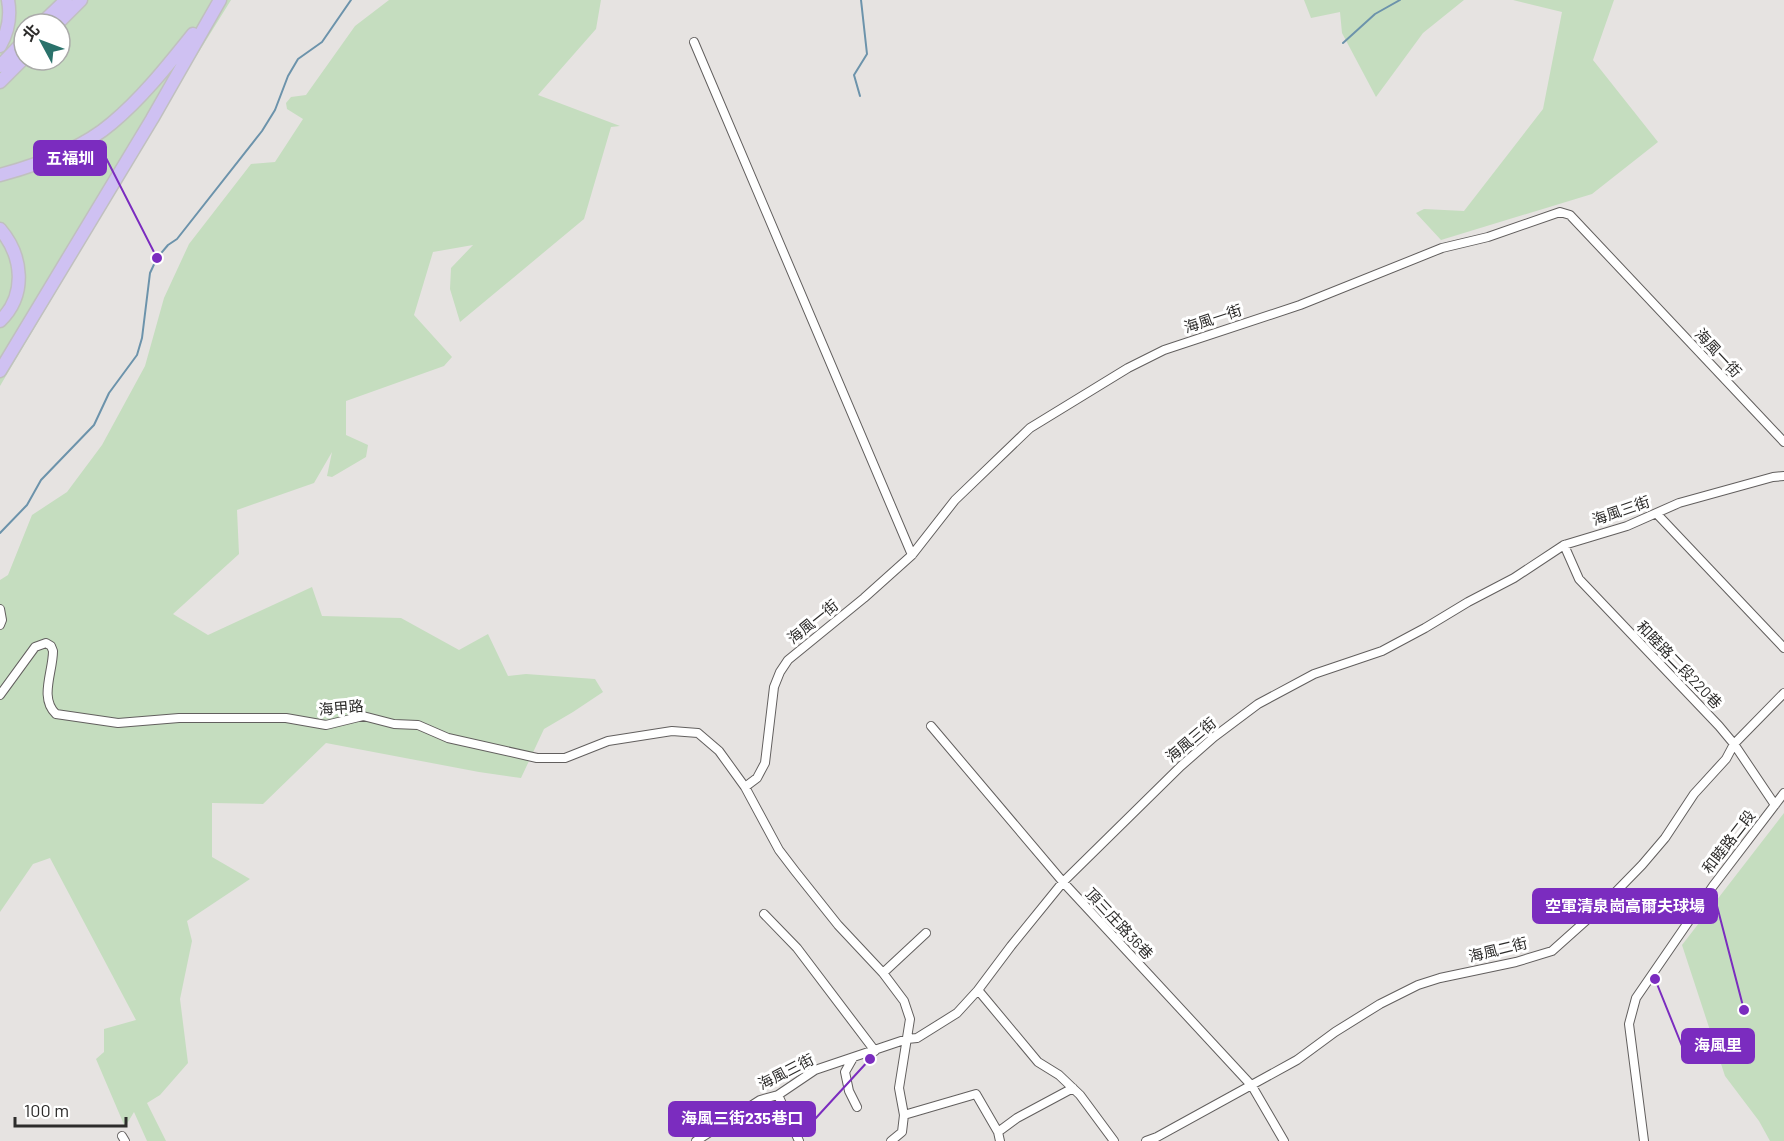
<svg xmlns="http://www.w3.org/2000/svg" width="1784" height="1141" viewBox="0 0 1784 1141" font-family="Barlow,'Noto Sans TC',sans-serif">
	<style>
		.green { fill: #c5ddbf; fill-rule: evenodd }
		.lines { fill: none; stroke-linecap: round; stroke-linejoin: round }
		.stream { stroke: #6c93ab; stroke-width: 2 }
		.minor-casing { stroke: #625f5e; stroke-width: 10 }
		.highway-casing { stroke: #c0c0bf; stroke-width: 15 }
		.minor { stroke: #fff; stroke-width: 8 }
		.highway { stroke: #cfc1f2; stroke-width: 12 }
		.labels { text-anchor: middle; stroke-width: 6; stroke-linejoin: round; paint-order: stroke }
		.street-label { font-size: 15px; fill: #2d2c2b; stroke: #fff }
		.leader { fill: none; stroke: #7b2cbf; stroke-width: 2 }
		.callout-dot { fill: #7b2cbf; stroke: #fff; stroke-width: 2 }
		.callout { fill: #7b2cbf; stroke: #7b2cbf; stroke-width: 2 }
		.callout-label { font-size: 16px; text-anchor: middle; font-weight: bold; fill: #fff }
	</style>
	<rect width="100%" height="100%" fill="#e6e3e1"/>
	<path class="green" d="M0 0H231L187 71 0 386ZM24 24H60V60H24Z
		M389 0H601L596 29 538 95 620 126 611 127 584 219 460 322 450 289 451 268 473 245 433 252 414 315 452 357 444 366 346 401V435L368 445 366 457 332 477 327 476 332 452 314 483 237 510 239 554 173 614 208 635 312 587 322 616 401 618 459 650 488 634 508 676 526 674 595 679 603 692 573 712 544 729 521 778 479 772 326 743 263 804 212 803V857L250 879 187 921 192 941 180 999 188 1063 160 1095 147 1103 166 1141H147L134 1112 125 1127 96 1059 104 1052V1029L136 1020 50 858 33 864 0 912V580L8 575 32 515 67 492 102 445 145 366 164 298 189 244 251 164 275 162 303 119 287 109 286 103 291 97 306 95 355 26Z
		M1304 0H1464L1423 33 1376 97 1342 33 1340 12 1311 18Z
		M1513 0H1614L1593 60 1658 142 1592 194 1441 240 1416 213 1424 209 1464 211 1543 109 1562 12Z
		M1784 813V1141H1770L1759 1121 1725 1076 1682 945Z"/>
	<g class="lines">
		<path class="stream" d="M1343 43 1375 14 1400 0
			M860 96 854 75 867 54 861 0
			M0 533 27 505 41 480 94 425 109 393 137 355 142 338 150 273 157 258 168 245 177 239 262 131 275 110 288 76 298 59 322 42 351 0"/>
		<g class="minor-casing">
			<path id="minor" d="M694 42 912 555
				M1657 514 1784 648
				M1564 545 1579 579 1719 726 1734 744 1775 805
				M0 609 2 620 0 625
				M0 695 35 647 46 643 51 646 53 651C53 672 39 698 56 714L118 723 179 718H286L326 725 363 716 394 724 418 725 448 738 537 758H565L608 741 672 731 698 733 719 751 745 787 779 850 795 871 838 925 883 973 904 1001 910 1019 899 1088 904 1115 902 1132 891 1141
				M931 726 1063 882 1252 1086 1284 1141
				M745 787 757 778 765 763 774 687 780 672 788 660 864 598 912 555 955 500 1030 428 1128 368 1164 350 1300 305 1442 248 1488 237 1560 212 1570 215 1784 442
				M764 914 797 948 875 1051
				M883 973 926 933
				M978 990 1038 1062 1059 1075 1080 1095 1114 1141
				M853 1058 845 1072 849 1091 857 1107
				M778 1095 799 1141
				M904 1115 976 1094 998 1132 1000 1141
				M998 1132 1017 1118 1073 1088
				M122 1136 125 1141
				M696 1141 760 1100 778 1095 815 1070 907 1039 917 1038 957 1013 978 990 1011 946 1063 882 1181 766 1214 737 1258 704 1314 674 1382 651 1425 628 1468 602 1514 578 1564 545 1627 526 1679 503 1773 477 1784 476
				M1146 1141 1157 1137 1297 1060 1335 1032 1380 1004 1418 985 1440 978 1516 962 1552 951 1599 909 1642 865 1665 838 1694 794 1726 759 1734 744 1784 693
				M1644 1141 1629 1024 1636 998 1713 886 1784 793"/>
		</g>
		<g class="highway-casing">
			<path id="highway" d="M41 24 66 0
				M57 24 81 0
				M0 46C8 32 11 16 8 0
				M0 66 24 41
				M0 82 24 58
				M0 175C37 165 83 148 112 123 143 97 168 65 193 34
				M0 229C23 256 27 295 0 321
				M0 371 152 119 220 0"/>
		</g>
		<use href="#minor" class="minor"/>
		<use href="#highway" class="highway"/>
	</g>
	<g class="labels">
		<g class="street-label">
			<text transform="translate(1213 319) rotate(-18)" y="5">海風一街</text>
			<text transform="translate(1718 353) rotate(47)" y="5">海風一街</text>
			<text transform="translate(1621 511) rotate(-19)" y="5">海風三街</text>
			<text transform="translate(813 622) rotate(-39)" y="5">海風一街</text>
			<text transform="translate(1679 665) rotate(46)" y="5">和睦路二段220巷</text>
			<text transform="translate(341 708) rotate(-5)" y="5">海甲路</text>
			<text transform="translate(1191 740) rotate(-40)" y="5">海風三街</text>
			<text transform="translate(1729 842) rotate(-52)" y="5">和睦路二段</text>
			<text transform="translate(1119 924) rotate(47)" y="5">頂三庄路36巷</text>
			<text transform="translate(1498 950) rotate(-14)" y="5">海風二街</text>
			<text transform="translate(786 1072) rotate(-27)" y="5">海風三街</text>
		</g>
	</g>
	<path class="leader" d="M157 258L106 158M1744 1010L1717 906M1655 979L1682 1046M870 1059L815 1119"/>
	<g class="callout-dot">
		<circle cx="157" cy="258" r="6"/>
		<circle cx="1744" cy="1010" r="6"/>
		<circle cx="1655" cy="979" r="6"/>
		<circle cx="870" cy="1059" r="6"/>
	</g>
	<g class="callout">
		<rect x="34" y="141" width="72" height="34" rx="6"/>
		<rect x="1533" y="889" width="184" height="34" rx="6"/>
		<rect x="1682" y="1029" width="72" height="34" rx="6"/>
		<rect x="669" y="1102" width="146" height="34" rx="6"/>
	</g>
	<g class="callout-label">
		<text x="70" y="164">五福圳</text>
		<text x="1625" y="912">空軍清泉崗高爾夫球場</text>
		<text x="1718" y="1051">海風里</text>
		<text x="742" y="1124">海風三街235巷口</text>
	</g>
	<g transform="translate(42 42) rotate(311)"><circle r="28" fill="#ffffff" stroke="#ababaa" stroke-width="1.5"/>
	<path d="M0-4.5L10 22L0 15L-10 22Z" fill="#2a726b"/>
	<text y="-9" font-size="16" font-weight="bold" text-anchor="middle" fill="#2d2c2b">北</text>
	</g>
	<path d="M15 1117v9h111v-9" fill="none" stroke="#2d2c2b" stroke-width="3"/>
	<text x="24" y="1117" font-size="18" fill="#2d2c2b" stroke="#ffffff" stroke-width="4.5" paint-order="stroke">100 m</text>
</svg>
